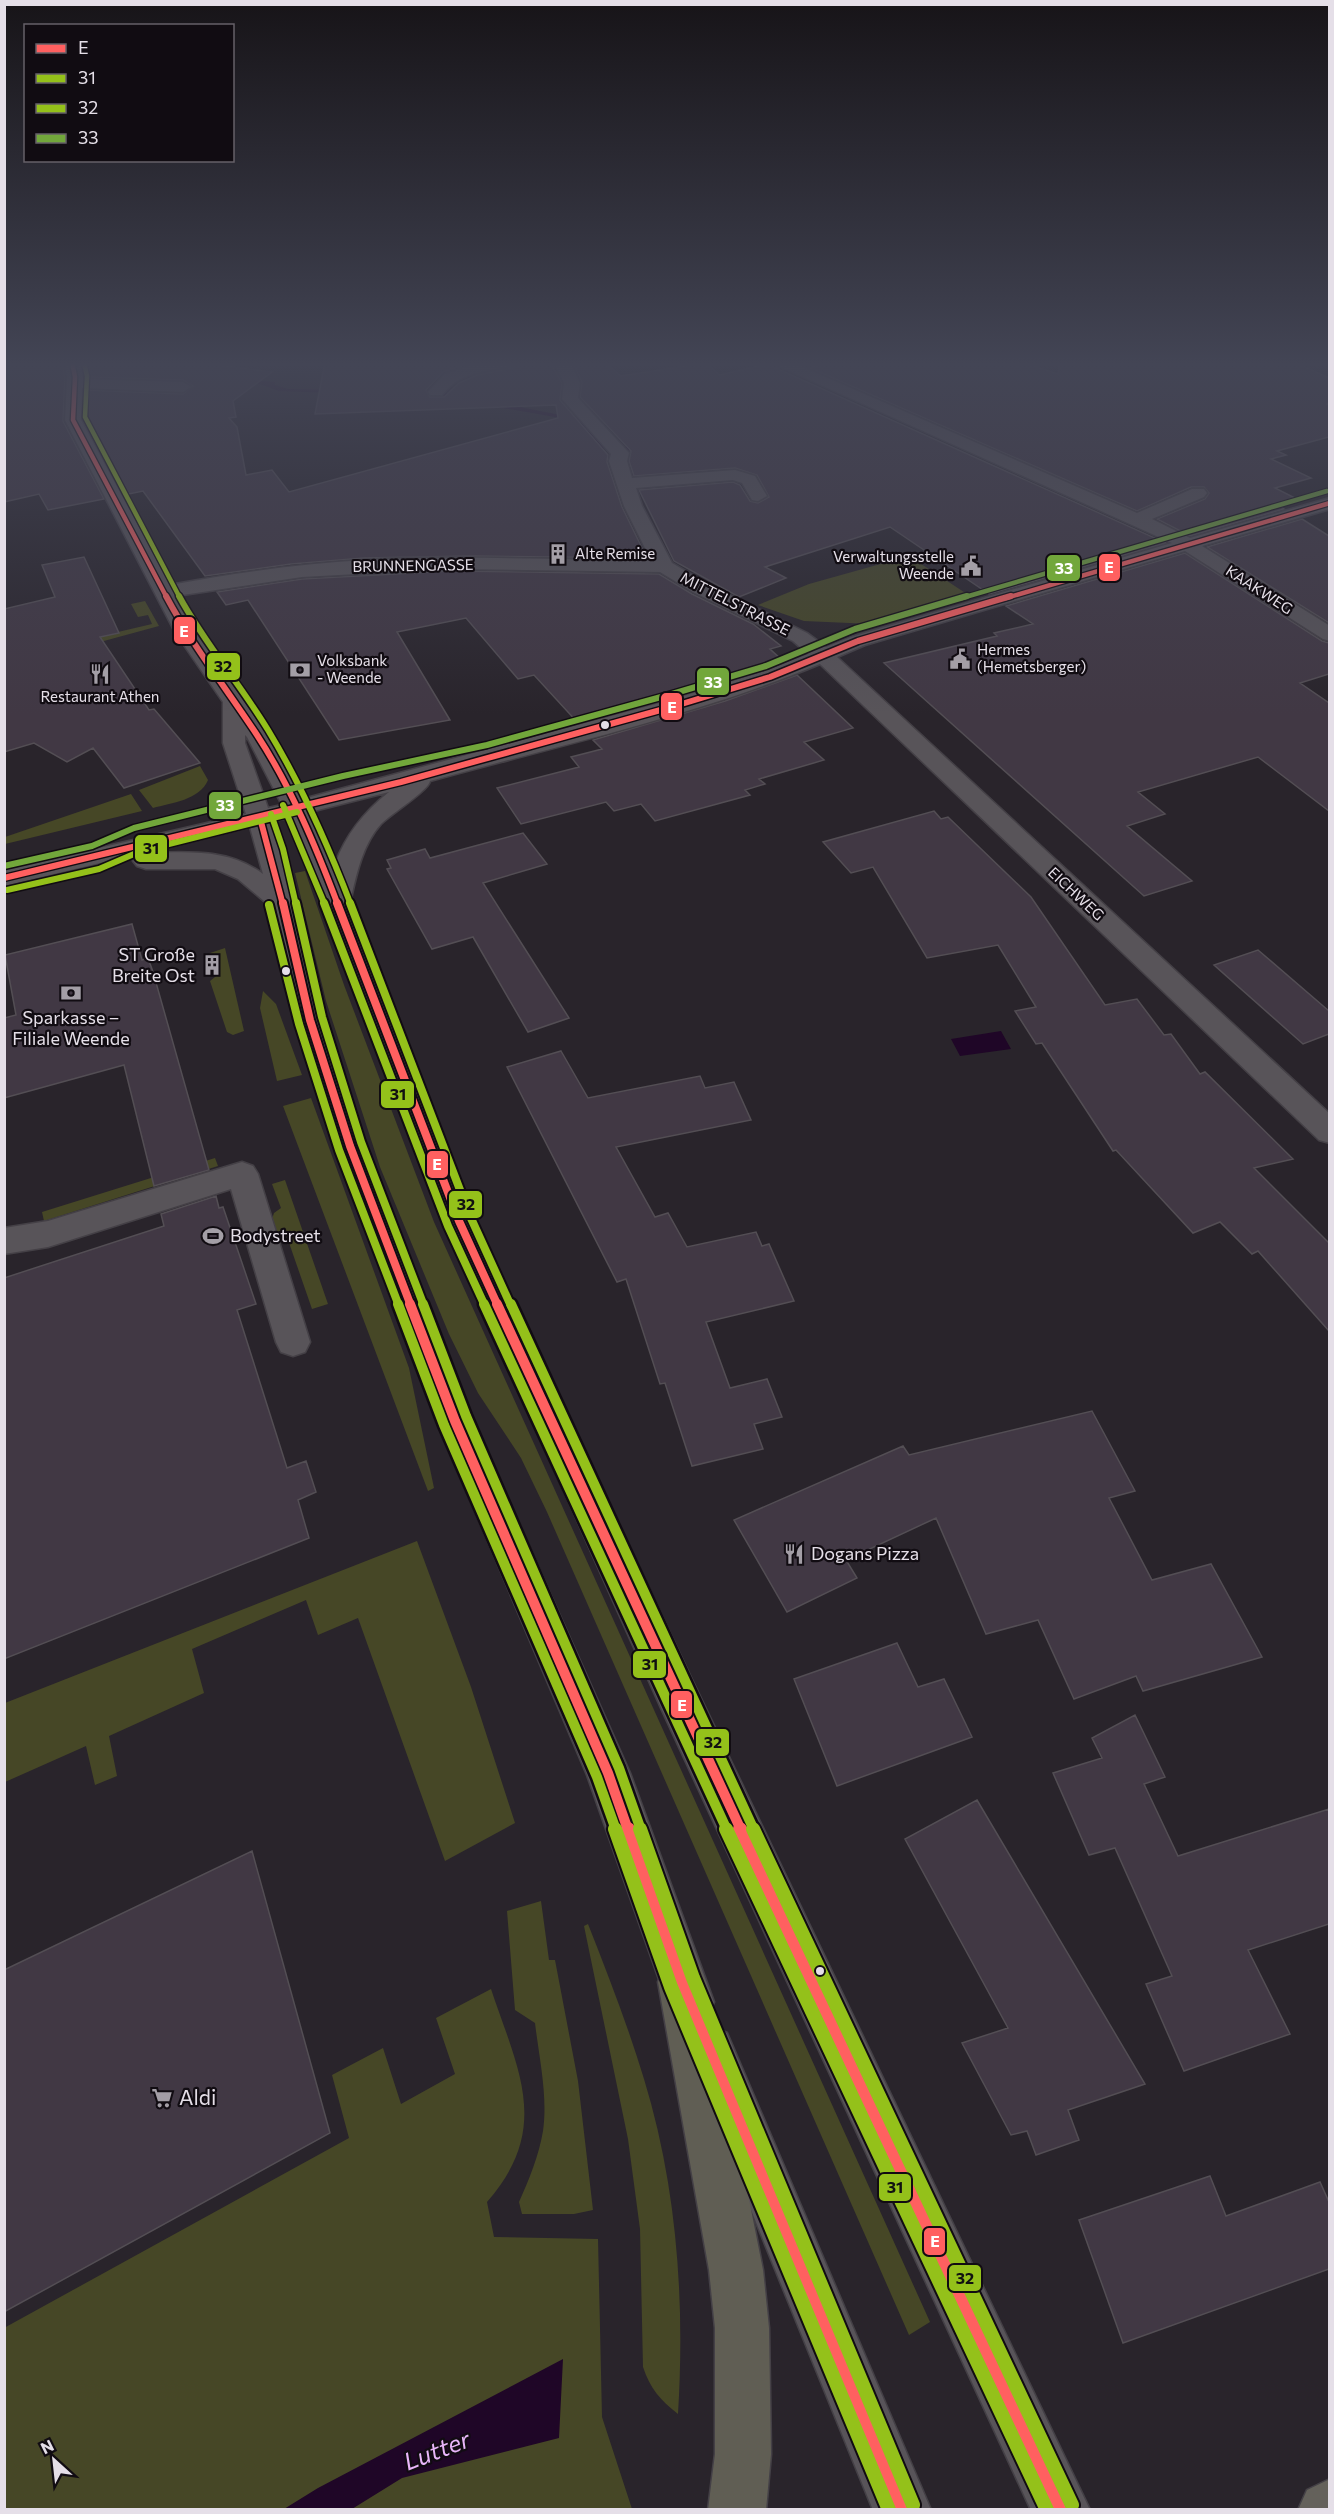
<svg xmlns="http://www.w3.org/2000/svg" width="1334" height="2514" viewBox="0 0 1334 2514" font-family="Commissioner,sans-serif">
	<style>
		.green { fill: #464726 }
		.water { fill: #1f0627 }
		.building { fill: #413844; stroke: #534e54; stroke-width: 1.5 }
		.lines { fill: none; stroke-linecap: round; stroke-linejoin: round }
		.minor-casing { stroke: #444046; stroke-width: 3 }
		.major-casing { stroke: #444046; stroke-width: 3 }
		.highway-casing { stroke: #444046; stroke-width: 3 }
		.minor { fill: #585459; fill-rule: evenodd }
		.major { fill: #64615b; fill-rule: evenodd }
		.highway { fill: #605e54; fill-rule: evenodd }
		.bus-1-far4-casing { stroke: #110c12; stroke-width: 7 }
		.bus-1-far3-casing { stroke: #110c12; stroke-width: 9 }
		.bus-1-far2-casing { stroke: #110c12; stroke-width: 12 }
		.bus-1-far1-casing { stroke: #110c12; stroke-width: 15 }
		.bus-1-casing { stroke: #110c12; stroke-width: 18 }
		.bus-2-far3-casing { stroke: #110c12; stroke-width: 9 }
		.bus-2-far2-casing { stroke: #110c12; stroke-width: 12 }
		.bus-2-far1-casing { stroke: #110c12; stroke-width: 15 }
		.bus-2-casing { stroke: #110c12; stroke-width: 18 }
		.bus-3-far4-casing { stroke: #110c12; stroke-width: 7 }
		.bus-3-far3-casing { stroke: #110c12; stroke-width: 9 }
		.bus-3-far2-casing { stroke: #110c12; stroke-width: 12 }
		.bus-3-far1-casing { stroke: #110c12; stroke-width: 15 }
		.bus-3-casing { stroke: #110c12; stroke-width: 18 }
		.bus-4-far1-casing { stroke: #110c12; stroke-width: 7 }
		.bus-4-casing { stroke: #110c12; stroke-width: 9 }
		.bus-1-far4 { stroke: #ff6060; stroke-width: 4.5 }
		.bus-1-far3 { stroke: #ff6060; stroke-width: 6 }
		.bus-1-far2 { stroke: #ff6060; stroke-width: 8 }
		.bus-1-far1 { stroke: #ff6060; stroke-width: 10 }
		.bus-1 { stroke: #ff6060; stroke-width: 14 }
		.bus-2-far3 { stroke: #94c11a; stroke-width: 6 }
		.bus-2-far2 { stroke: #94c11a; stroke-width: 8 }
		.bus-2-far1 { stroke: #94c11a; stroke-width: 10 }
		.bus-2 { stroke: #94c11a; stroke-width: 14 }
		.bus-3-far4 { stroke: #94c11a; stroke-width: 4.5 }
		.bus-3-far3 { stroke: #94c11a; stroke-width: 6 }
		.bus-3-far2 { stroke: #94c11a; stroke-width: 8 }
		.bus-3-far1 { stroke: #94c11a; stroke-width: 10 }
		.bus-3 { stroke: #94c11a; stroke-width: 14 }
		.bus-4-far1 { stroke: #72a73b; stroke-width: 4.5 }
		.bus-4 { stroke: #72a73b; stroke-width: 6 }
		.bus-dot { fill: #e5dfe8; stroke: #110c12; stroke-width: 2 }
		.labels { text-anchor: middle; stroke-width: 4.5; stroke-linejoin: round; paint-order: stroke }
		.far-poi-label { font-size: 15px; fill: #e5dfe8; stroke: #110c12; text-anchor: start }
		.far-street-label { font-size: 15px; fill: #e5dfe8; stroke: #110c12 }
		.poi-label { font-size: 18px; fill: #e5dfe8; stroke: #110c12; text-anchor: start }
		.near-poi-label { font-size: 21px; fill: #e5dfe8; stroke: #110c12; text-anchor: start }
		.near-water-label { font-size: 24px; font-style: italic; fill: #e9b7fa; stroke: #110c12 }
		.line-badge { stroke: #110c12; stroke-width: 2 }
		.badge-label { font-size: 16px; text-anchor: middle; font-weight: bold; fill: #fff }
		.pale-badge-label { font-size: 16px; text-anchor: middle; font-weight: bold; fill: #111 }
	</style>
	<rect width="100%" height="100%" fill="#29242b"/>
	<path class="green" d="M909 556 970 596 872 624 804 621 758 605 809 584Z
		M145 601 159 626 34 660 88 639 152 624 148 615 138 617 131 604Z
		M200 766 208 780C200 800 171 803 153 808L139 790Z
		M131 794 142 811 5 844V837Z
		M305 871 344 985 434 1222 930 2322 909 2335 547 1512 521 1458 478 1393 449 1334 380 1167 326 1001 295 873Z
		M225 948 244 1031 233 1035 227 1032 210 981 220 973 214 958 205 959 210 953Z
		M263 991 276 1004 302 1075 277 1081 260 1008Z
		M311 1098 409 1368 434 1488 428 1491 283 1106Z
		M215 1158 218 1166 44 1221 42 1212Z
		M285 1180 328 1304 312 1309 287 1237 278 1234 272 1219 274 1213 281 1208 272 1184Z
		M417 1541 471 1687 515 1823 445 1861 358 1618 318 1635 306 1600 192 1649 204 1693 109 1736 117 1776 95 1785 86 1746 5 1782V1703Z
		M541 1901 549 1960H555L578 2081 593 2210 574 2214H522L519 2202C529 2180 539 2155 543 2131 548 2097 539 2057 535 2023L515 2010 507 1911Z
		M588 1924C608 1975 628 2026 644 2079 677 2187 685 2301 678 2414 660 2400 650 2388 643 2367L640 2229 628 2139 584 1926Z
		M491 1989C518 2070 552 2128 487 2202L494 2237 598 2239 602 2417 632 2509H5L4 2328 349 2138 332 2075 383 2048 401 2104 455 2074 436 2018Z"/>
	<path class="water" d="M263 381 275 382V385L288 389 442 392 581 419 623 447 788 439 872 411 876 412 791 442 691 450H612L597 447 572 420 440 397 279 391 257 383Z
		M1001 1031 1011 1049 960 1056 951 1039Z
		M563 2359 559 2438 402 2478 352 2509H284L318 2488Z"/>
	<path class="building" d="M4 362H62L65 377 63 421 104 499 48 510 39 494 4 502Z
		M82 362H194L272 372 233 401 236 417 229 418 237 427 246 475 272 470 289 492 558 418 556 405 315 414 325 362H474L443 372 426 390 430 397H444L459 383 477 375 517 367 521 364 550 362 562 383 560 400 608 455 607 462 622 507 647 558 472 556 364 558 291 564 205 576 143 491 124 495 83 419 84 390 183 394 193 386 183 380 85 377Z
		M589 362H604L621 376 705 363 720 375 767 364 1166 543 989 594 890 527 765 567 786 578 739 597 674 561 639 490 733 482 740 485 750 501 758 503 769 497 757 475 735 468 634 476 629 461 631 451 580 397 582 382 574 365Z
		M830 362H1021L1058 374 1060 362H1294L1329 378V402L1327 404 1329 405V437L1277 451 1286 455 1271 459 1311 478 1275 488 1295 498 1275 503 1284 509 1190 536 1157 519 1205 499 1209 493 1204 487H1191L1137 511 810 368Z
		M1302 519 1329 536V623L1207 547Z
		M1185 553 1322 641 1329 643V674L1300 683 1329 703V811L1258 757 1138 792 1165 814 1127 826 1192 881 1144 896 884 663 997 636 994 633 1033 624 1006 606Z
		M84 557 119 633 100 637 149 710 154 709 200 763 124 788 93 748 67 762 34 743 4 752V609L55 597 42 565Z
		M450 571 659 574 692 594 753 624 781 646 770 649 783 661 666 699 578 723 534 675 518 679 466 618 397 632 450 720 339 740 248 600 226 605 217 592 302 579Z
		M797 675 853 728 804 742 824 760 759 779 765 784 745 790 750 795 655 821 641 804 614 811 606 802 521 824 497 788 579 767 571 757 602 749 593 740 725 701Z
		M934 811 941 819 948 817 1031 897 1105 1005 1137 999 1164 1035 1171 1034 1200 1074 1205 1072 1293 1159 1254 1168 1329 1243V1331L1258 1251 1252 1254 1220 1222 1193 1233 1116 1150 1113 1151 1042 1043 1036 1044 1015 1011 1036 1007 998 945 927 958 873 867 851 873 823 842Z
		M523 833 547 864 483 883 569 1018 528 1032 473 937 432 949 387 869 391 868 387 860 425 849 430 858Z
		M132 924 142 960 148 958 153 972 209 1170 154 1186 124 1065 4 1098V1018L16 1015 5 955Z
		M1258 950 1329 1011V1034L1303 1044 1214 965Z
		M561 1051 588 1098 700 1076 705 1088 734 1082 751 1120 616 1147 655 1217 668 1213 687 1247 756 1232 762 1246 769 1244 794 1301 706 1322 730 1388 767 1379 782 1417 754 1424 763 1449 692 1466 665 1383 660 1384 626 1279 617 1282 507 1067Z
		M216 1196 219 1208 223 1207 256 1304 237 1310 287 1468 306 1461 316 1492 298 1500 309 1538 4 1659V1278L164 1226 161 1214Z
		M1092 1411 1135 1491 1109 1498 1152 1580 1211 1564 1262 1657 1143 1691 1136 1676 1074 1699 1038 1620 986 1634 936 1518 846 1560 857 1578 787 1612 734 1520 903 1446 909 1455Z
		M897 1643 918 1687 944 1679 972 1737 837 1786 794 1679Z
		M1135 1715 1165 1777 1144 1784 1178 1856 1329 1809V1924L1248 1950 1290 2034 1184 2071 1146 1984 1172 1976 1115 1848 1089 1855 1053 1773 1102 1758 1092 1738Z
		M977 1800 1145 2084 1068 2110 1079 2140 1036 2155 1027 2131 1011 2135 962 2043 1008 2028 905 1839Z
		M252 1851 330 2133 4 2312V1970Z
		M1210 2176 1226 2216 1320 2182 1329 2202V2269L1123 2343 1079 2220Z"/>
	<g class="lines">
		<g class="minor-casing">
			<path id="minor" d="M64 362H80L83 379 183 382 191 387 183 392 82 388 81 420 170 585C234 573 299 564 364 560 460 555 556 560 651 560L624 506 609 461 611 454 562 399 564 383 554 362H570L580 383 578 398 629 453 627 461 632 478 735 470 755 476 767 496 758 501 752 500 742 483 733 480 636 488 642 506 672 563 707 584 807 633 826 647 851 637 1172 543 770 362H791L1137 513 1192 489H1204L1207 493 1204 497 1152 519 1190 538 1330 498V509L1202 546 1330 626V641L1323 639 1185 551 865 645 837 657 1330 1114V1143L1319 1140 820 664C695 716 560 745 430 781 429 790 391 814 381 824 362 845 356 876 350 903L475 1221 692 1680 1090 2510H1031L662 1710 443 1221 302 843 288 818 273 821 283 852 324 1020 365 1146 473 1421 630 1773 714 2002 707 2019 690 2026 673 2019 587 1775 437 1421 335 1146 296 1020 271 907 238 879 215 869H146L137 866 133 861 137 856 146 853C188 852 228 848 263 874L250 827 4 886V870L246 814 223 743V702L175 632 65 420 67 377ZM450 569 660 572 693 592 793 641 808 654 762 672 667 701 303 799 269 737 195 632 176 596 302 577ZM245 735 247 737 282 805 268 808 245 743ZM389 792C364 812 346 834 335 864L310 812Z
				M483 362H520L517 365C489 372 461 370 442 395H430L428 392 445 374Z
				M1320 362H1330V367Z
				M242 1162 253 1166 258 1174 310 1342 305 1352 293 1356 281 1352 276 1342 231 1189 48 1247 4 1254V1228L48 1221Z
				M710 2026 727 2033 931 2510H873L686 2050 693 2033Z"/>
		</g>
		<g class="major-casing">
			<path id="major" d="M1330 2479V2510H1298L1307 2490Z"/>
		</g>
		<g class="highway-casing">
			<path id="highway" d="M682 1958 699 1965 706 1982 763 2270 769 2328 771 2454 766 2510H708L715 2454V2328L709 2270 658 1982 665 1965Z"/>
		</g>
		<use href="#minor" class="minor"/>
		<use href="#major" class="major"/>
		<use href="#highway" class="highway"/>
		<g class="bus-1-far4-casing">
			<path id="bus-1-far4" d="M72 362 75 377 73 420 167 598
				M1006 598 1330 503"/>
		</g>
		<g class="bus-1-far3-casing">
			<path id="bus-1-far3" d="M166 596C192 645 226 688 257 735 291 787 316 847 338 905
				M260 818 283 905
				M4 878 401 782 675 706 770 677 858 641 1011 596"/>
		</g>
		<g class="bus-1-far2-casing">
			<path id="bus-1-far2" d="M283 903 310 1020 350 1146 411 1306
				M337 903 459 1221 498 1306"/>
		</g>
		<g class="bus-1-far1-casing">
			<path id="bus-1-far1" d="M410 1304 455 1421 608 1773 628 1830
				M497 1304 741 1830"/>
		</g>
		<g class="bus-1-casing">
			<path id="bus-1" d="M628 1829 682 1982 902 2510
				M740 1829 1061 2510"/>
		</g>
		<g class="bus-2-far3-casing">
			<path id="bus-2-far3" d="M283 805 325 905
				M7 890 99 869 141 851 297 812"/>
		</g>
		<g class="bus-2-far2-casing">
			<path id="bus-2-far2" d="M324 903 448 1226 485 1306
				M269 905 299 1024 339 1150 399 1306"/>
		</g>
		<g class="bus-2-far1-casing">
			<path id="bus-2-far1" d="M398 1304 444 1425 597 1777 616 1830
				M484 1304 727 1830"/>
		</g>
		<g class="bus-2-casing">
			<path id="bus-2" d="M615 1829 671 1987 889 2510
				M726 1829 1047 2510"/>
		</g>
		<g class="bus-3-far4-casing">
			<path id="bus-3-far4" d="M84 362 87 376 85 417 180 598"/>
		</g>
		<g class="bus-3-far3-casing">
			<path id="bus-3-far3" d="M179 596C205 644 240 684 268 730 302 786 328 845 351 905
				M271 814 283 849 296 905"/>
		</g>
		<g class="bus-3-far2-casing">
			<path id="bus-3-far2" d="M296 903 322 1017 361 1142 424 1306
				M350 903 470 1216 511 1306"/>
		</g>
		<g class="bus-3-far1-casing">
			<path id="bus-3-far1" d="M423 1304 466 1416 619 1768 641 1830
				M511 1304 754 1830"/>
		</g>
		<g class="bus-3-casing">
			<path id="bus-3" d="M640 1829 693 1978 913 2505
				M753 1829 1072 2505"/>
		</g>
		<g class="bus-4-far1-casing">
			<path id="bus-4-far1" d="M962 598 1327 491"/>
		</g>
		<g class="bus-4-casing">
			<path id="bus-4" d="M4 866 92 846 134 828 343 776 487 745 672 694 766 666 855 629 967 596"/>
		</g>
		<use href="#bus-1-far4" class="bus-1-far4"/>
		<use href="#bus-1-far3" class="bus-1-far3"/>
		<use href="#bus-1-far2" class="bus-1-far2"/>
		<use href="#bus-1-far1" class="bus-1-far1"/>
		<use href="#bus-1" class="bus-1"/>
		<use href="#bus-2-far3" class="bus-2-far3"/>
		<use href="#bus-2-far2" class="bus-2-far2"/>
		<use href="#bus-2-far1" class="bus-2-far1"/>
		<use href="#bus-2" class="bus-2"/>
		<use href="#bus-3-far4" class="bus-3-far4"/>
		<use href="#bus-3-far3" class="bus-3-far3"/>
		<use href="#bus-3-far2" class="bus-3-far2"/>
		<use href="#bus-3-far1" class="bus-3-far1"/>
		<use href="#bus-3" class="bus-3"/>
		<use href="#bus-4-far1" class="bus-4-far1"/>
		<use href="#bus-4" class="bus-4"/>
	</g>
	<linearGradient id="sky" x2="0" y2="1"><stop stop-color="#171418"/><stop offset="0.51" stop-color="#434555"/><stop offset="1" stop-color="#434555" stop-opacity="0"/></linearGradient>
	<rect width="1334" height="714" fill="url(#sky)"/>
	<defs>
		<g id="building-bare" transform="scale(1.62)"><path d="M-4-6H4V6H1V3H-1V6H-4ZM-2.5-4.3h1.7v1.8h-1.7ZM.8-4.3h1.7v1.8H.8ZM-2.5-1h1.7V.8h-1.7ZM.8-1h1.7V.8H.8Z" fill="#a39ea6" stroke="#110c12" stroke-width="2.5" paint-order="stroke"/></g>
		<g id="civic-bare" transform="scale(1.62)"><path d="M-.6-6.5H3V-4.5H.6V-3L4-1V1h2V6H-6V1h2V-1L-.6-3ZM-1.2 2.5V6h2.4V2.5Z" fill="#a39ea6" stroke="#110c12" stroke-width="2.5" paint-order="stroke"/></g>
		<g id="bank-bare" transform="scale(1.62)"><path d="M-6-4H6V4H-6ZM0-2.3a2.3 2.3 0 1 0 0 4.6a2.3 2.3 0 1 0 0-4.6Z" fill="#a39ea6" stroke="#110c12" stroke-width="2.5" paint-order="stroke"/></g>
		<g id="restaurant-bare" transform="scale(1.62)"><path d="M-5-6h1v4h1v-4h1v4h1v-4h1v5L-1.5 .5V6h-2V.5L-5-1ZM5-6V6H3V1.5H1.5Q1.5-4 5-6Z" fill="#a39ea6" stroke="#110c12" stroke-width="2.5" paint-order="stroke"/></g>
		<g id="stadium-bare" transform="scale(1.62)"><path d="M0-5a6.5 5 0 1 0 0 10a6.5 5 0 1 0 0-10ZM-3.5-1.8h7v3.6h-7Z" fill="#a39ea6" stroke="#110c12" stroke-width="2.5" paint-order="stroke"/></g>
		<g id="supermarket-bare" transform="scale(1.62)"><path d="M-6-5.5h2.5l.6 2H6L4.5 2H-2.5L-4.4-4H-6ZM-1.5 3.2a1.3 1.3 0 1 0 .1 0ZM3 3.2a1.3 1.3 0 1 0 .1 0Z" fill="#a39ea6" stroke="#110c12" stroke-width="2.5" paint-order="stroke"/></g>
	</defs>
	<g fill-rule="evenodd">
		<use href="#building-bare" x="558" y="554"/>
		<use href="#civic-bare" x="971" y="566"/>
		<use href="#civic-bare" x="960" y="659"/>
		<use href="#bank-bare" x="300" y="670"/>
		<use href="#restaurant-bare" x="100" y="674"/>
		<use href="#building-bare" x="212" y="965"/>
		<use href="#bank-bare" x="71" y="993"/>
		<use href="#stadium-bare" x="213" y="1236"/>
		<use href="#restaurant-bare" x="794" y="1554"/>
		<use href="#supermarket-bare" x="162" y="2098"/>
	</g>
	<g class="bus-dot">
		<circle cx="605" cy="725" r="5"/>
		<circle cx="286" cy="971" r="5"/>
		<circle cx="820" cy="1971" r="5"/>
	</g>
	<g class="labels">
		<g class="far-poi-label">
			<text x="575" y="559">Alte Remise</text>
			<text x="954" y="562" text-anchor="end">Verwaltungsstelle<tspan x="954" dy="17">Weende</tspan></text>
			<text x="977" y="655">Hermes<tspan x="977" dy="17">(Hemetsberger)</tspan></text>
			<text x="317" y="666">Volksbank<tspan x="317" dy="17">- Weende</tspan></text>
			<text x="100" y="702" text-anchor="middle">Restaurant Athen</text>
		</g>
		<g class="far-street-label">
			<text transform="translate(413 566) rotate(-1)" y="5">BRUNNENGASSE</text>
			<text transform="translate(1259 590) rotate(33)" y="5">KAAKWEG</text>
			<text transform="translate(735 604) rotate(27)" y="5">MITTELSTRASSE</text>
			<text transform="translate(1076 894) rotate(43)" y="5">EICHWEG</text>
		</g>
		<g class="poi-label">
			<text x="195" y="961" text-anchor="end">ST Große<tspan x="195" dy="21">Breite Ost</tspan></text>
			<text x="71" y="1024" text-anchor="middle">Sparkasse –<tspan x="71" dy="21">Filiale Weende</tspan></text>
			<text x="230" y="1242">Bodystreet</text>
			<text x="811" y="1560">Dogans Pizza</text>
		</g>
		<g class="near-poi-label">
			<text x="179" y="2105">Aldi</text>
		</g>
		<g class="near-water-label">
			<text transform="translate(437 2451) rotate(-21)" y="8">Lutter</text>
		</g>
	</g>
	<g class="line-badge">
		<rect x="1098" y="553" width="23" height="29" rx="6" fill="#ff6060"/>
		<rect x="1046" y="554" width="35" height="28" rx="6" fill="#72a73b"/>
		<rect x="173" y="616" width="23" height="29" rx="6" fill="#ff6060"/>
		<rect x="206" y="652" width="35" height="29" rx="6" fill="#94c11a"/>
		<rect x="696" y="667" width="34" height="29" rx="6" fill="#72a73b"/>
		<rect x="660" y="692" width="23" height="29" rx="6" fill="#ff6060"/>
		<rect x="208" y="791" width="34" height="29" rx="6" fill="#72a73b"/>
		<rect x="134" y="834" width="34" height="29" rx="6" fill="#94c11a"/>
		<rect x="380" y="1080" width="35" height="29" rx="6" fill="#94c11a"/>
		<rect x="426" y="1150" width="23" height="29" rx="6" fill="#ff6060"/>
		<rect x="448" y="1190" width="35" height="29" rx="6" fill="#94c11a"/>
		<rect x="632" y="1650" width="35" height="29" rx="6" fill="#94c11a"/>
		<rect x="670" y="1690" width="23" height="29" rx="6" fill="#ff6060"/>
		<rect x="695" y="1728" width="35" height="29" rx="6" fill="#94c11a"/>
		<rect x="878" y="2173" width="34" height="29" rx="6" fill="#94c11a"/>
		<rect x="923" y="2227" width="23" height="29" rx="6" fill="#ff6060"/>
		<rect x="948" y="2264" width="34" height="28" rx="6" fill="#94c11a"/>
	</g>
	<g class="badge-label">
		<text x="1109" y="573">E</text>
		<text x="1064" y="574">33</text>
		<text x="184" y="637">E</text>
		<text x="713" y="688">33</text>
		<text x="672" y="713">E</text>
		<text x="225" y="811">33</text>
		<text x="437" y="1170">E</text>
		<text x="682" y="1711">E</text>
		<text x="935" y="2247">E</text>
	</g>
	<g class="pale-badge-label">
		<text x="223" y="672">32</text>
		<text x="151" y="854">31</text>
		<text x="398" y="1100">31</text>
		<text x="466" y="1210">32</text>
		<text x="650" y="1670">31</text>
		<text x="713" y="1748">32</text>
		<text x="895" y="2193">31</text>
		<text x="965" y="2284">32</text>
	</g>
	<rect width="1334" height="2514" fill="none" stroke="#e5dfe8" stroke-width="12"/>
	<rect x="24" y="24" width="210" height="138" fill="#110c12" stroke="#666068" stroke-width="1.5"/>
	<rect x="36" y="44" width="30" height="9" fill="#ff6060" stroke="#666068" stroke-width="1.5"/>
	<text x="78" y="54" font-size="18" fill="#e5dfe8">E</text>
	<rect x="36" y="74" width="30" height="9" fill="#94c11a" stroke="#666068" stroke-width="1.5"/>
	<text x="78" y="84" font-size="18" fill="#e5dfe8">31</text>
	<rect x="36" y="104" width="30" height="9" fill="#94c11a" stroke="#666068" stroke-width="1.5"/>
	<text x="78" y="114" font-size="18" fill="#e5dfe8">32</text>
	<rect x="36" y="134" width="30" height="9" fill="#72a73b" stroke="#666068" stroke-width="1.5"/>
	<text x="78" y="144" font-size="18" fill="#e5dfe8">33</text>
	<g transform="translate(54 2460) rotate(333)" stroke="#110c12" stroke-width="4.5" paint-order="stroke">
	<path d="M0-4.5L10 22L0 15L-10 22Z" fill="#e5dfe8"/>
	<text y="-9" font-size="16" font-weight="bold" text-anchor="middle" fill="#e5dfe8">N</text>
	</g>
</svg>
